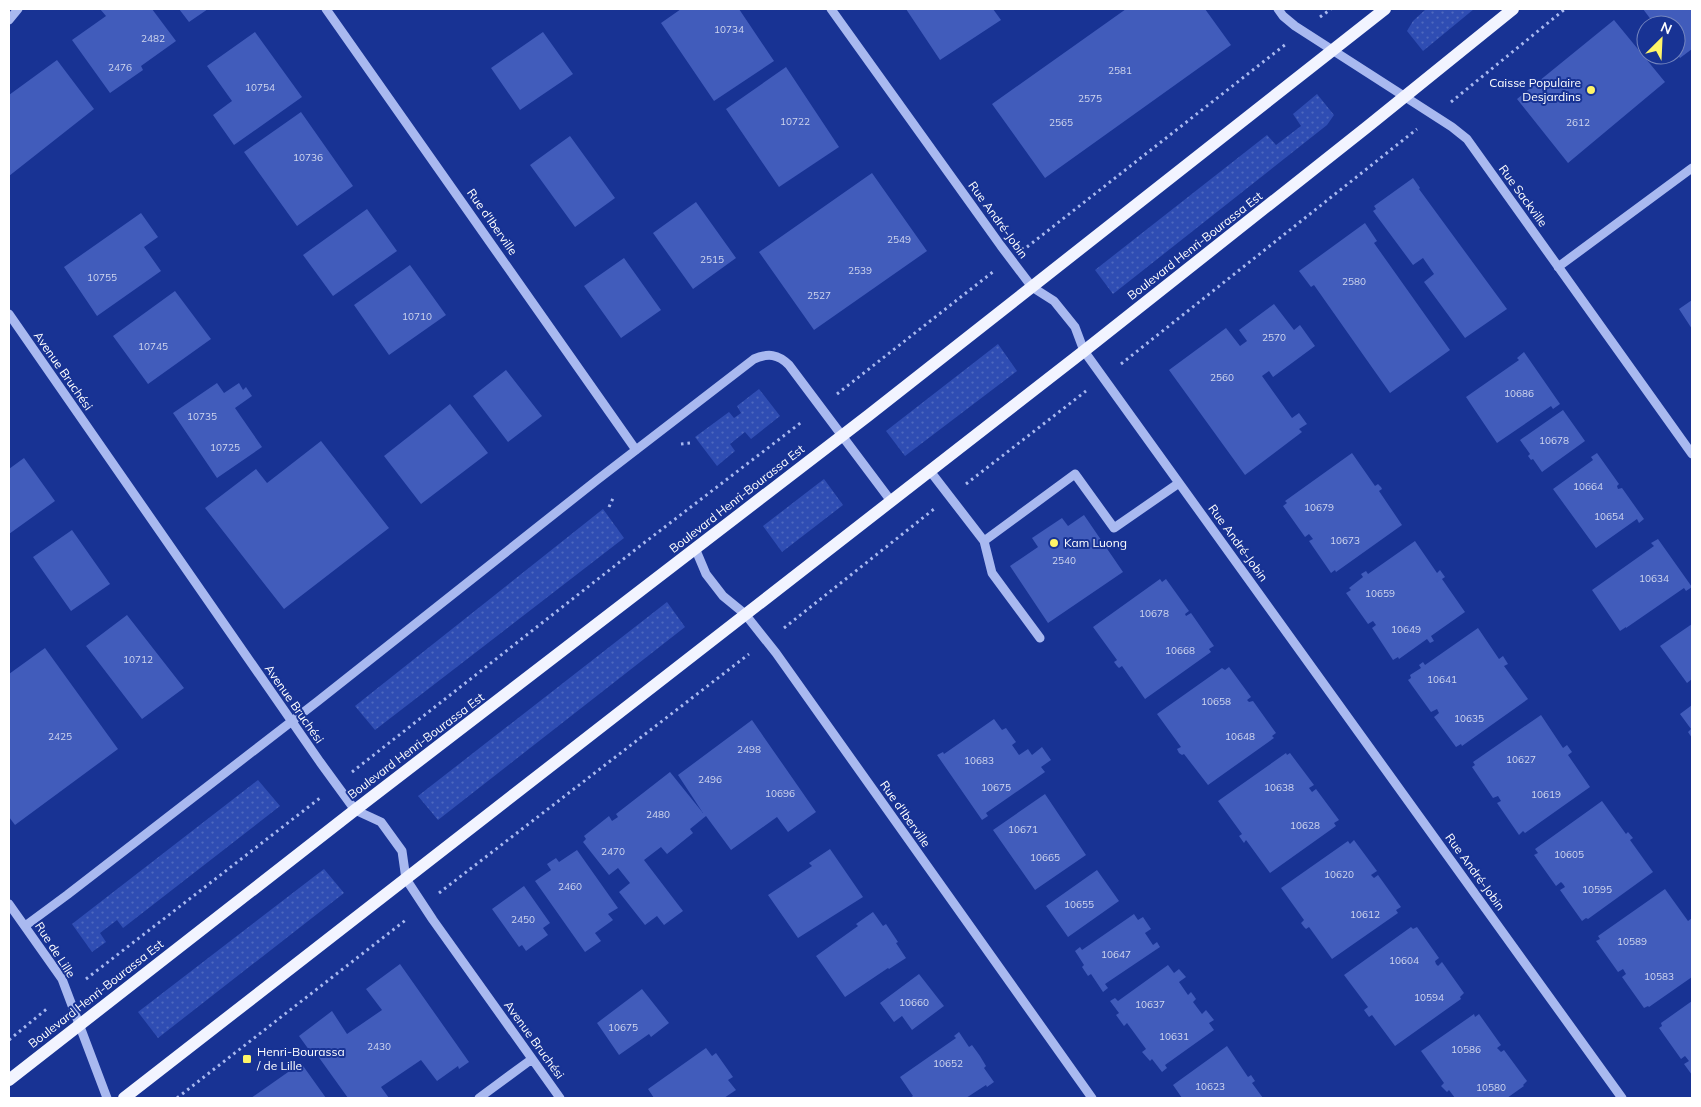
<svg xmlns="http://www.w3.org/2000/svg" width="1701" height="1107" viewBox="0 0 1701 1107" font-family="Mulish,sans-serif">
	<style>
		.green { fill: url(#green-dots) }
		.building { fill: #415cbb }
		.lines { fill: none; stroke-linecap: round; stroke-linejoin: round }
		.path { stroke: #a9b9f0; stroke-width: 3; stroke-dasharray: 2.5 4; stroke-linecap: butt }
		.minor { stroke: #a9b9f0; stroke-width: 9 }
		.major { stroke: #f2f4ff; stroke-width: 12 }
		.poi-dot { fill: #fff568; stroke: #183394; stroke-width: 2 }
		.labels { text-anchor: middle; stroke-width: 4; stroke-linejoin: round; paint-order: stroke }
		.number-label { font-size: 10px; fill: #d0d6ee }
		.poi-label { font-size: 12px; fill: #fff; stroke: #183394; text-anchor: start }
		.street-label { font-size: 12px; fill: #fff; stroke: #183394 }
	</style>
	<defs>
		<pattern id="green-dots" width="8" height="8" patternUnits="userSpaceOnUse" patternTransform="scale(1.25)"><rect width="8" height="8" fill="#2f4db3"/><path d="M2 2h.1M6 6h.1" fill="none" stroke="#4e68be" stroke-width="1.8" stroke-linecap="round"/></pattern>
	</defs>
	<rect width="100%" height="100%" fill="#183394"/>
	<path class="green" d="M1426 9H1474L1423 51 1407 31 1413 21Z
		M1317 94 1334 115 1327 125 1113 294 1095 270 1267 135 1276 145 1301 126 1293 114Z
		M998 344 1017 371 905 456 886 431Z
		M759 389 780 416 751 439 745 432 730 444 735 451 717 466 695 437 729 412 734 418 741 413 737 406Z
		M824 479 843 505 782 552 763 526Z
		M603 509 624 538 375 730 355 706Z
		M667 602 685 627 438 820 418 796Z
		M258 780 280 806 123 928 117 920 100 933 106 942 92 952 72 924Z
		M324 869 344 893 158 1038 138 1012Z"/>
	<path class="building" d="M100 9H152L176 41 141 66 143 70 110 93 72 40 106 16Z
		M179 9H208L189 22Z
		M681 9H739L774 61 714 101 661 23Z
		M906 9H993L1001 20 940 60Z
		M1126 9H1205L1231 45 1045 178 992 104Z
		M1643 9H1692V49L1680 58 1676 53V25H1655Z
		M1614 20 1665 82 1568 163 1517 99Z
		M255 32 302 97 234 145 213 115 232 101 207 66Z
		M543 32 573 74 520 110 491 68Z
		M57 60 94 109 9 176V95Z
		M786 67 839 147 779 187 726 109Z
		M301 112 353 186 297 226 244 152Z
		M570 136 615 198 575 227 530 165Z
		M872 173 927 251 814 330 759 252Z
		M1413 178 1420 188 1419 189 1507 309 1465 338 1424 282 1434 274 1423 258 1413 265 1373 211 1376 209 1374 206Z
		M696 202 736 258 693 289 653 233Z
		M367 209 397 251 333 296 303 255Z
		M141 213 158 237 144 247 161 271 97 316 64 267Z
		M1365 223 1377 241 1374 243 1450 350 1390 393 1314 285 1311 287 1299 271Z
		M624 258 661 310 621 338 584 286Z
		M410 265 446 315 389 355 354 305Z
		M175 291 211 339 148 384 113 336Z
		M1692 300V329L1679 309Z
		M1274 304 1294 330 1300 325 1315 346 1273 377 1269 371 1262 376 1292 418 1299 413 1307 424 1299 429 1302 432 1245 475 1169 370 1226 328 1240 346 1247 341 1239 330Z
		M1524 352 1560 404 1553 409 1551 406 1497 443 1466 397 1519 360 1517 358Z
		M506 370 542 416 508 442 473 396Z
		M217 383 224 393 239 383 243 390 246 387 252 396 235 408 262 447 217 478 173 413Z
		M450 404 488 453 421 504 384 456Z
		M1563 410 1585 441 1542 472 1533 459 1531 460 1528 456 1530 454 1520 440Z
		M321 441 389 528 284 609 205 508 256 469 267 483Z
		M1352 453 1375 486 1378 484 1381 487 1382 489 1379 491 1402 525 1336 572 1335 570 1331 573 1309 541 1313 539 1309 534 1305 537 1283 506 1287 503 1285 501Z
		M1597 453 1619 484 1617 486 1618 489 1622 488 1644 519 1639 523 1637 519 1596 548 1553 489 1593 460 1591 457Z
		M24 458 55 501 9 534V469Z
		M1084 515 1123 572 1048 623 1010 566 1038 547 1032 538 1062 518 1068 526Z
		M72 530 110 584 71 611 33 557Z
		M1658 539 1692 587 1686 591 1684 588 1626 628V627L1620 631 1592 590 1654 546 1651 543Z
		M1415 541 1437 573 1440 570 1445 577 1442 579 1465 612 1431 636 1434 641 1430 643 1427 639 1399 659 1398 657 1393 660 1372 628 1376 625 1373 621 1368 624 1346 593 1351 590 1349 588 1363 577 1361 574 1366 571 1368 574Z
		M1160 579 1162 582 1166 579 1189 611 1185 614 1186 616 1191 613 1214 646 1209 649 1211 652 1145 699 1122 666 1119 668 1117 666 1114 662 1117 660 1093 627Z
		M127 615 184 688 142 719 86 646Z
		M1692 624V679L1687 683 1660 646Z
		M1478 628 1499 659 1503 656 1508 664 1504 666 1528 699 1462 746 1461 744 1456 747 1434 717 1439 713 1437 709 1431 712 1408 680 1411 678 1410 675 1421 668 1419 665 1423 662 1425 665Z
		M45 648 118 749 15 825 9 817V674Z
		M1229 667 1251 697 1247 700 1249 702 1253 701 1276 733 1272 736 1274 738 1208 785 1184 754 1182 755 1179 753 1177 749 1181 747 1157 714 1222 668 1225 670Z
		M1692 705V738L1688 732 1691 729 1680 714Z
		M1541 715 1563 748 1567 745 1572 752 1568 755 1590 787 1525 833 1523 831 1519 835 1497 803 1501 801 1498 796 1493 798 1472 767 1475 765 1473 762Z
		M994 719 1002 730 1006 728 1016 742 1012 745 1019 755 1028 749 1032 755 1042 747 1051 760 1041 767 1045 772 986 813 988 816 982 820 937 755 943 752 944 754Z
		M752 720 816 812 788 832 777 817 731 850 706 816 690 829 693 833 667 854 661 847 644 860 683 911 664 925 657 916 645 925 619 892 630 883 618 868 609 875 583 842 586 839 584 836 609 816 612 821 618 817 616 814 670 772 703 813 678 775Z
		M1286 753 1287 755 1290 753 1314 785 1309 788 1312 792 1316 789 1339 820 1334 823 1336 826 1270 873 1246 840 1244 843 1239 836 1242 834 1218 801Z
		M1045 794 1086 855 1035 890 993 830Z
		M1602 801 1626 834 1628 832 1633 838 1630 840 1653 872 1588 919 1586 918 1582 921 1560 890 1565 887 1563 884 1561 882 1556 886 1534 855 1538 853 1535 849Z
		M1354 840 1377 871 1371 875 1374 878 1378 875 1401 907 1396 910 1398 913 1332 959 1309 927 1306 929 1304 927 1301 923 1304 920 1281 888 1348 841 1350 844Z
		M830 849 863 897 798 938 768 895 812 866 809 863Z
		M577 850 618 908 608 914 613 920 595 933 601 941 585 952 535 881 551 870 547 864 556 858 559 862Z
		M1097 870 1119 901 1068 937 1046 906Z
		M524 886 550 923 543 928 548 935 526 951 522 945 519 947 492 909Z
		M1665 889 1688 921 1692 918V977L1649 1007 1648 1006 1644 1008 1622 977 1626 974 1623 969 1618 972 1596 941 1600 939 1598 936Z
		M873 912 883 926 886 924 898 942 896 943 906 958 889 969 888 968 845 997 816 956 858 926 856 924Z
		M1134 914 1138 920 1143 917 1151 929 1145 933 1153 945 1157 942 1160 947 1105 984 1108 988 1103 992 1091 974 1088 976 1082 967 1084 965 1075 951 1080 947 1082 950Z
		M1411 927 1413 929 1417 927 1439 958 1435 961 1436 964 1438 966 1442 962 1464 993 1460 997 1461 999 1395 1046 1372 1015 1369 1017 1364 1010 1368 1007 1344 975Z
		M400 964 469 1062 459 1069 458 1066 437 1081 421 1060 381 1087 389 1098H348L315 1052 312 1054 299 1036 332 1011 347 1034 382 1010 366 989Z
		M1168 965 1174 973 1179 969 1186 977 1179 982 1188 995 1191 992 1194 996 1196 999 1193 1002 1202 1014 1206 1010 1214 1020 1209 1023 1214 1030 1165 1065 1167 1068 1162 1072 1152 1059 1150 1061 1142 1052 1146 1049 1127 1023 1124 1026 1116 1015 1119 1013 1110 1001 1115 998 1118 1001Z
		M919 974 944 1006 912 1030 902 1016 894 1022 880 1003Z
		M642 989 669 1023 651 1037 649 1034 619 1055 597 1023Z
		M1692 1001V1075L1684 1064 1689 1061 1685 1056 1681 1059 1659 1028 1662 1026 1661 1023Z
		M1474 1014 1475 1017 1479 1014 1501 1045 1497 1048 1501 1052 1504 1050 1527 1081 1523 1085 1524 1086 1507 1098H1455L1449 1090 1447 1092 1441 1086 1444 1083 1421 1051Z
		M959 1032 969 1047 972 1045 980 1056 986 1066 984 1068 994 1082 987 1087 986 1085 966 1098H910L913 1096 900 1077 956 1038 954 1036Z
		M1227 1046 1248 1077 1251 1075 1255 1081 1252 1083 1263 1098H1182L1173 1085Z
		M706 1048 712 1056 716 1053 733 1077 728 1080 736 1090 724 1098H654L648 1089Z
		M301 1063 326 1098H251Z"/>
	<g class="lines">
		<path class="path" d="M1320 17 1331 9
			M1451 102 1565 9
			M1027 247 1286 44
			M1121 364 1417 129
			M837 394 994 271
			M681 444 690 443
			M966 484 1086 391
			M609 507 614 496
			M784 628 934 509
			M352 772 640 546 803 421
			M439 893 749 654
			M86 979 320 798
			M9 1040 49 1007
			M177 1098 407 919"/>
		<path class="minor" d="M326 9 636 450
			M831 9 1001 246 1032 287 1054 301 1075 327 1084 351 1622 1098
			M1278 9 1283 16 1295 26 1452 127 1467 139 1692 454
			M9 20 18 9
			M1558 267 1692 168
			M9 314 320 762 355 810 381 822 402 851 406 879 433 920 560 1098
			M930 471 984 541 1075 474 1114 528 1179 483
			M984 541 992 573 1040 638
			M695 548 706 574 723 596 745 614 776 653 1092 1098
			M9 904 62 979 107 1098
			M25 926 67 895 318 701 597 480 754 359C768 353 778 354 789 365L891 501
			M479 1098 532 1059"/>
		<path class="major" d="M9 1080 355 810 869 415 1385 9
			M124 1098 1084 351 1367 127 1513 9"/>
	</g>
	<g class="poi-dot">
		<circle cx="1591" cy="90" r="5"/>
		<circle cx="1054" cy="543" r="5"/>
		<rect x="242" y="1054" width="10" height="10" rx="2.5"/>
	</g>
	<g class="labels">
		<g class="number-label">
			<text x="729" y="33">10734</text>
			<text x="153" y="42">2482</text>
			<text x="120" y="71">2476</text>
			<text x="1120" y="74">2581</text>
			<text x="260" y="91">10754</text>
			<text x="1090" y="102">2575</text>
			<text x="795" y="125">10722</text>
			<text x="1061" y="126">2565</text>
			<text x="1578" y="126">2612</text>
			<text x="308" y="161">10736</text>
			<text x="899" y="243">2549</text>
			<text x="712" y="263">2515</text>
			<text x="860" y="274">2539</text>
			<text x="102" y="281">10755</text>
			<text x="1354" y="285">2580</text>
			<text x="819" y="299">2527</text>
			<text x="417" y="320">10710</text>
			<text x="1274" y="341">2570</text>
			<text x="153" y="350">10745</text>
			<text x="1222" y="381">2560</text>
			<text x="1519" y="397">10686</text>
			<text x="202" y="420">10735</text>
			<text x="1554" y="444">10678</text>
			<text x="225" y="451">10725</text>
			<text x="1588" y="490">10664</text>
			<text x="1319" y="511">10679</text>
			<text x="1609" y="520">10654</text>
			<text x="1345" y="544">10673</text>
			<text x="1064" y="564">2540</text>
			<text x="1654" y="582">10634</text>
			<text x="1380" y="597">10659</text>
			<text x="1154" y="617">10678</text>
			<text x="1406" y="633">10649</text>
			<text x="1180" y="654">10668</text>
			<text x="138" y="663">10712</text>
			<text x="1442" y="683">10641</text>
			<text x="1216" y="705">10658</text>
			<text x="1469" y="722">10635</text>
			<text x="60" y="740">2425</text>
			<text x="1240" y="740">10648</text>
			<text x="749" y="753">2498</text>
			<text x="1521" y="763">10627</text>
			<text x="979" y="764">10683</text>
			<text x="710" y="783">2496</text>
			<text x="996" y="791">10675</text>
			<text x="1279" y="791">10638</text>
			<text x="780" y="797">10696</text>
			<text x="1546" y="798">10619</text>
			<text x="658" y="818">2480</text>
			<text x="1305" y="829">10628</text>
			<text x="1023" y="833">10671</text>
			<text x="613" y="855">2470</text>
			<text x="1569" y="858">10605</text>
			<text x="1045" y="861">10665</text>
			<text x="1339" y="878">10620</text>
			<text x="570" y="890">2460</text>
			<text x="1597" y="893">10595</text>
			<text x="1079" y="908">10655</text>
			<text x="1365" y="918">10612</text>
			<text x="523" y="923">2450</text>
			<text x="1632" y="945">10589</text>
			<text x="1116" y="958">10647</text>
			<text x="1404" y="964">10604</text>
			<text x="1659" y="980">10583</text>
			<text x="1429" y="1001">10594</text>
			<text x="914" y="1006">10660</text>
			<text x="1150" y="1008">10637</text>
			<text x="623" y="1031">10675</text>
			<text x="1174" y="1040">10631</text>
			<text x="379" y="1050">2430</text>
			<text x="1466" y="1053">10586</text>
			<text x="948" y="1067">10652</text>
			<text x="1210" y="1090">10623</text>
			<text x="1491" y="1091">10580</text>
		</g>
		<g class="poi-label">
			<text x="1581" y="87" text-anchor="end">Caisse Populaire<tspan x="1581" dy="14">Desjardins</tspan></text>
			<text x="1064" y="547">Kam Luong</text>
			<text x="257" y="1056">Henri-Bourassa<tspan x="257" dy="14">/ de Lille</tspan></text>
		</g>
		<g class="street-label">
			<text transform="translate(1523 196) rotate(54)" y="4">Rue Sackville</text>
			<text transform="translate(998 220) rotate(54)" y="4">Rue André-Jobin</text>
			<text transform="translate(492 222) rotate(55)" y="4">Rue d'Iberville</text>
			<text transform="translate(1195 246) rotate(-38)" y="4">Boulevard Henri-Bourassa Est</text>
			<text transform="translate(63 371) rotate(55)" y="4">Avenue Bruchési</text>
			<text transform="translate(737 499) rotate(-38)" y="4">Boulevard Henri-Bourassa Est</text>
			<text transform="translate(1238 543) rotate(54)" y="4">Rue André-Jobin</text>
			<text transform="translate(294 704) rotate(55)" y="4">Avenue Bruchési</text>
			<text transform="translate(416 746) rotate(-37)" y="4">Boulevard Henri-Bourassa Est</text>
			<text transform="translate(905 814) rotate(55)" y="4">Rue d'Iberville</text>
			<text transform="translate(1475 872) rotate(54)" y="4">Rue André-Jobin</text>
			<text transform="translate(55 950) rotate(57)" y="4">Rue de Lille</text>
			<text transform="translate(96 994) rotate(-38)" y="4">Boulevard Henri-Bourassa Est</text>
			<text transform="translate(534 1040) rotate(54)" y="4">Avenue Bruchési</text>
		</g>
	</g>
	<rect width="1701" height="1107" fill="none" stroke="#ffffff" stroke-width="20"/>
	<g transform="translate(1661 40) rotate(24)"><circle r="24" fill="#183394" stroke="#7485bf"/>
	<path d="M0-4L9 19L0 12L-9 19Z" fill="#fff568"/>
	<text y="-8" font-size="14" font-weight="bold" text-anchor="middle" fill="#ffffff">N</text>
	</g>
</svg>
